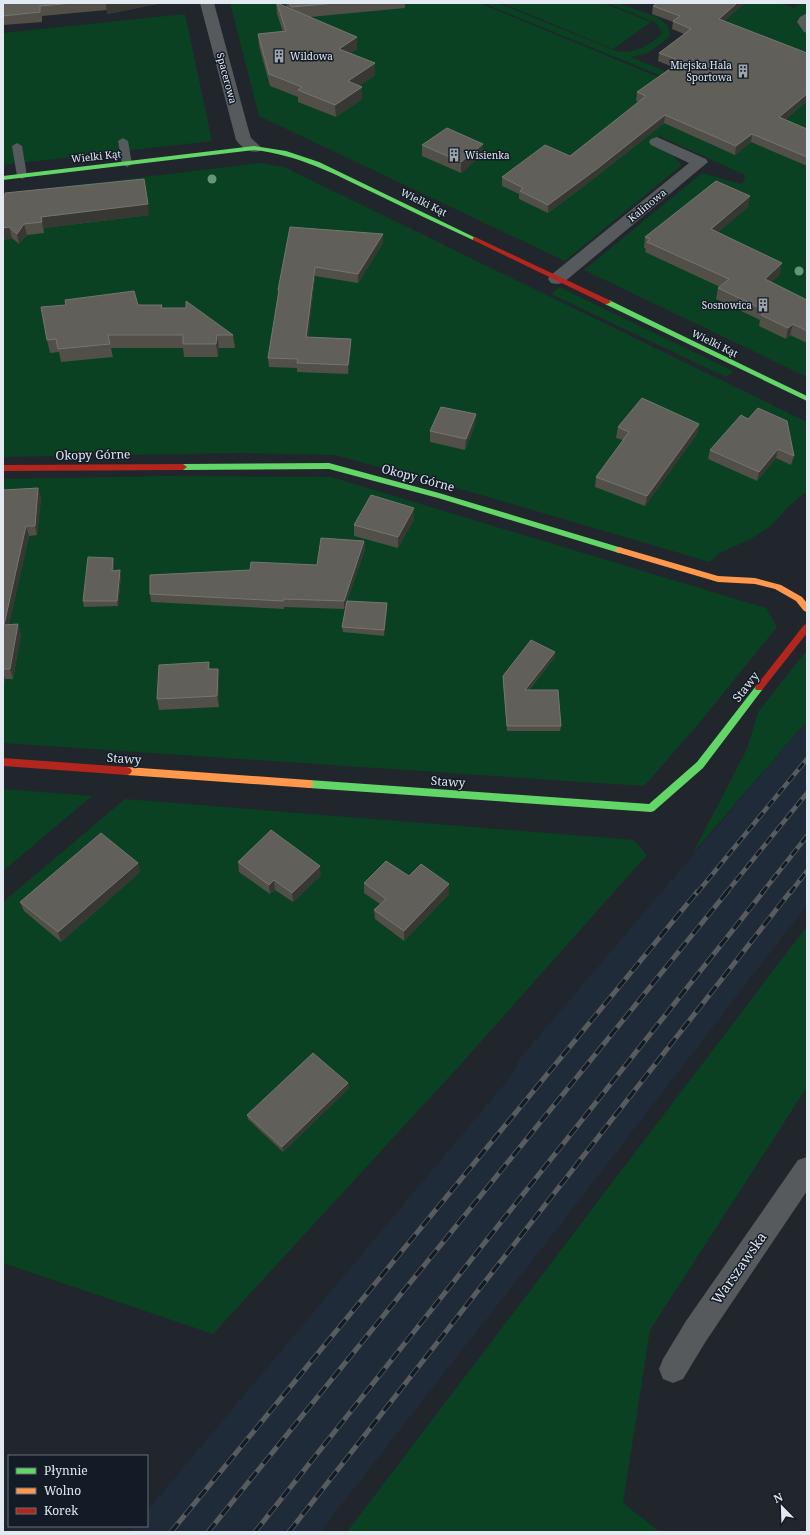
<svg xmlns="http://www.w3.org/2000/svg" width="810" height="1535" viewBox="0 0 810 1535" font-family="'Noto Serif',serif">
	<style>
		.built { fill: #1f2b39 }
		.green { fill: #0a4122 }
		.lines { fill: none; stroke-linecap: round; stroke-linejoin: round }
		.lane { fill: #575a5c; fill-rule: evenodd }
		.street { fill: #575a5c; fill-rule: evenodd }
		.fast { fill: #63d668; fill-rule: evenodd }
		.slow { fill: #ff974d; fill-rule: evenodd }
		.jam { fill: #b3261e; fill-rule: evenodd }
		.rail-far1-casing { stroke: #585c5f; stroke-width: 4.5 }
		.rail-casing { stroke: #585c5f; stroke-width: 5 }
		.rail-far1 { stroke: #131c26; stroke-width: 3; stroke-dasharray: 8; stroke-linecap: butt }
		.rail { stroke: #131c26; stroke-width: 3.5; stroke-dasharray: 11; stroke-linecap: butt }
		.tree { fill: #659676 }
		.wall { fill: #514f47 }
		.shaded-wall { fill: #373734 }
		.building { fill: #615f59; stroke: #757571 }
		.labels { text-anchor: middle; stroke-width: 3; stroke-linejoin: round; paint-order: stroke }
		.far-poi-label { font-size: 10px; fill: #e3e9f1; stroke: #131c26; text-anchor: start }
		.far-street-label { font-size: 10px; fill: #e3e9f1; stroke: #131c26 }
		.street-label { font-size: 12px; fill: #e3e9f1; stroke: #131c26 }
		.near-street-label { font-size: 14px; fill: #e3e9f1; stroke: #131c26 }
	</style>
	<rect width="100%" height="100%" fill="#21262c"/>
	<path class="built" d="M807 721V905L567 1216 320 1532H129L135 1526H147V1511L511 1076 521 1057Z"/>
	<path class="green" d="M230 3H480L723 104 807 95V377L584 270 702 173 741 184 744 181 745 175 659 136 650 143 670 153 682 165 565 261 259 116Z
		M483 3H498L616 51C635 54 645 47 659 37L662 33 658 25 654 22 608 3H619L659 18 668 26 670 34 668 38 648 53 631 57 674 75 669 79Z
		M502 3H603L651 22 613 49Z
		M733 3H781L794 8 801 3H807V60L708 21Z
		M185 14 212 141 3 165V33Z
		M260 163 284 167 807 422V491L787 508 771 526 749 540 721 552 710 562 471 492 335 455 239 453 3 457V194Z
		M559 287 733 371 726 377 551 294Z
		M166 476 331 477 766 608 777 627 696 727 644 786 3 743V479Z
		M807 650V721L693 853 747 749 758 712Z
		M3 789 92 796 3 871Z
		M125 799 634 840 647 855 460 1065 213 1334 3 1263V902Z
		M807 926V1087L650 1330 623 1503 660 1532H347Z"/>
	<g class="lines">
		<path class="lane" d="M807 13V33L804 32 797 22 800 17Z
			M123 138 128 141 132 164 127 167 122 164 118 141Z
			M17 143 22 146 27 176 22 179 17 176 12 146Z"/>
		<path class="street" d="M200 3H214L248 128 251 138 262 148 260 151C250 154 242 148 236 140Z
			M657 137 706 159 708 162 563 283 557 284 551 283 548 279 551 275 689 163 651 145 649 142 651 139Z
			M807 1157V1191L706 1341 683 1379 673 1383 663 1379 659 1369 663 1359 686 1321 798 1160Z"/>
		<path class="fast" d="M254 146 286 151 319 162 478 239 477 240H473C440 225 407 209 374 193 334 174 299 155 254 150L3 180V176Z
			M605 300H609L807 396V401L605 304Z
			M329 463 439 493 622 548 623 550 619 553 438 498 329 469 183 470 179 467 183 464Z
			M759 685 762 686 763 688 762 690 703 768 654 811 651 812 309 788 306 787 304 784 306 781 309 780 649 804 697 762 756 686Z"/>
		<path class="slow" d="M619 547 718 576 755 578 781 585 802 597 807 603V612L804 611 796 601 775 589 755 584 718 582 616 552 615 550Z
			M127 767 309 780 312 781 314 784 312 787 309 788 127 775 124 774 122 771 124 768Z"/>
		<path class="jam" d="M475 237 609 300 611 302 607 304H605L473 240V238Z
			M183 464 187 467 183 470 3 471V465Z
			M807 624V633L762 690H756L755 688 756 686 804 625Z
			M3 758 127 767 130 768 132 771 130 774 127 775 3 766Z"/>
		<g class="rail-far1-casing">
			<path id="rail-far1" d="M697 893 807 759
				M726 893 807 793
				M762 893 807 836
				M790 893 807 871"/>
		</g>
		<g class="rail-casing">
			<path id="rail" d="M171 1532 697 892
				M208 1532 727 892
				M255 1532 763 892
				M289 1532 790 892"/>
		</g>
		<use href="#rail-far1" class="rail-far1"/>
		<use href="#rail" class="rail"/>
	</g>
	<g class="tree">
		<circle cx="212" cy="179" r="4.5"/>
		<circle cx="799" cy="271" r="4.5"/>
	</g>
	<path class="wall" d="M3 3H162L107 14V10L42 16V22L3 25Z
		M276 3 287 7 286 3H405V8L310 17 357 37V49L350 53 375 63V75L359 86 362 99 336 117 298 102V97L270 86 259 46 258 34 283 32 277 14Z
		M653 6 725 21 807 101 785 120 807 129V166L751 142 735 155 664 123 597 176 548 213 519 199V194L502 186V177L570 156 639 102 636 101 637 92 673 67 658 61 659 53 684 34 672 29 673 22 652 14Z
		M422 145 482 155 461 173 422 156Z
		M5 196 149 215 44 228V233L27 235 19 244 12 238 3 240Z
		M748 207 718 232 780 274 771 282 807 300V343L790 335 786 339 759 326 760 320 716 299 718 288 720 287 645 252 646 249 644 248 645 237Z
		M290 227 383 234V243L358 283 315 276 308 337 351 339V348L348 374 297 372V368L269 367 268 358 278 296V290Z
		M138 305H162V308L233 335 235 348H219L218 357H184L183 348H111L113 357 61 362 59 352 50 353 47 340Z
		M476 414 475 425 465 450 430 442V431Z
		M748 419 794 456 791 465 776 458 757 481 708 459 710 450Z
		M699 424 697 434 645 506 595 487 596 477 623 440 616 438 618 427Z
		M38 488 41 498 37 535 29 536 9 624 21 634 13 679H5L3 691V490Z
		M414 519 398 548 354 536V525Z
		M364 541 365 549 347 601 387 609 384 636 343 632 342 627 346 604 344 609 284 607V609L151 602 150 594 250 570 317 565Z
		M113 558 114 563V571L121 576 118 606 84 607 83 601Z
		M555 652V657L529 690 561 726 560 731H507L503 682V676Z
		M209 662 210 669H218L219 679V707L159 710 157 699Z
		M238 862 321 875 293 902 275 890 270 894 239 872Z
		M138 863 140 872 61 942 24 911 20 902Z
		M409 876 449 884V894L404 941 375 919 374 910 380 904 364 893V883Z
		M348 1083 349 1088 283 1152 248 1119 247 1115Z"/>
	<path class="shaded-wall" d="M111 3H162L107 14 106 4Z
		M737 3H745L718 27 719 19Z
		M357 37V49L339 61V49Z
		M375 63V75L349 93 348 81Z
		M362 87V99L336 117 335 105Z
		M807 94V101L778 126 779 117Z
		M665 115 664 123 597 176 548 213V205Z
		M752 134 751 142 735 155 736 146Z
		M483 144 482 155 461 173V162Z
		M750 196 748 207 709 240 711 229Z
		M148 204 149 215 44 228V233L42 222 41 217Z
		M24 224 27 235 19 244 17 234Z
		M9 227 12 238 3 240V228Z
		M383 234V243L358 283V274Z
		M782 263 780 274 762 290 765 279Z
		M315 267V276L307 346 306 337Z
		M793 324 790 335 786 339 788 328Z
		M217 335 219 348 218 357 216 344Z
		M351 339V348L348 374V365Z
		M476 414 475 425 465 450 466 439Z
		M699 424 697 434 645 506 647 496Z
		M778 449 776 458 757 481 759 472Z
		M38 488 41 498 37 535 35 526Z
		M414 508V519L398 548V537Z
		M26 526 29 536 7 634 4 625Z
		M364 541 365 549 344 609V601Z
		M113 558 114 563 113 576 112 571Z
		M120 570 121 576 118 606 117 601Z
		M387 603V609L384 636V630Z
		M18 624 21 634 13 679 10 669Z
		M555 652V657L524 695 525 690Z
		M218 669 219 679V707L217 696Z
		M3 672 5 679 3 691Z
		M138 863 140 872 61 942 58 932Z
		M320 866 321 875 293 902 292 893Z
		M274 880 275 890 270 894 269 885Z
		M449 884V894L404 941V931Z
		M348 1083 349 1088 283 1152 282 1147Z"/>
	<path class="building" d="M3 3H73L40 6V12L3 16Z
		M277 3 357 37 339 49 375 63 348 81 362 87 335 105 298 90 302 87 269 74 258 34 286 31Z
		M289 3H336L291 7Z
		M657 3H737L719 19 807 53V94L779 117 807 129V157L752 134 736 146 665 115 598 168 548 205 520 191 523 188 502 177 545 145 570 156 646 96 637 92 681 61 659 53 691 29 673 21 680 16 653 6Z
		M447 128 483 144 461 162 422 145Z
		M144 179 148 204 41 217 42 222 24 224 17 234 9 227 3 228V196H5V193Z
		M716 181 750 196 711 229 782 263 765 279 807 300V331L793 324 788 328 761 315 766 311 718 288 729 279 647 242 650 239 645 237Z
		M290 227 383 234 358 274 315 267 306 337 351 339 348 365 297 363 298 359 268 358 279 290H278Z
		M134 291 138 305H162L161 308H186V301L233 335H217L216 344H183V335H108L110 344 58 349 56 339 47 340 41 307 66 305 65 300Z
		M642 398 699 424 647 496 596 477 629 432 618 427Z
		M441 407 476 414 466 439 430 431Z
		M758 408 787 421 794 456 778 449 759 472 710 450 741 415 748 419Z
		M38 488 35 526H26L4 625 18 624 10 669H3V490Z
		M371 495 414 508 398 537 354 525Z
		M321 538 364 541 344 601 284 599 283 601 150 594V575L250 570 251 562 317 565Z
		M88 557 113 558 112 571 120 570 117 601H83Z
		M347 601 387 603 384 630 342 627Z
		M531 640 555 652 525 690H558L561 726H507L503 676Z
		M209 662 208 669H218L217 696 157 699 159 665Z
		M271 830 320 866 292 893 274 880 269 885 238 862Z
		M101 833 138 863 58 932 20 902Z
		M386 861 409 876 421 864 449 884 404 931 374 910 386 899 364 883Z
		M313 1053 348 1083 282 1147 247 1115Z"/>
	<defs>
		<g id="building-bare" transform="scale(1.08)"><path d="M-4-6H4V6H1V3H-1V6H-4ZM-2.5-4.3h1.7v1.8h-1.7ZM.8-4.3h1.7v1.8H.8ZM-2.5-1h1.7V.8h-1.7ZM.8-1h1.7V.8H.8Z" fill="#9fa5ac" stroke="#131c26" stroke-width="2.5" paint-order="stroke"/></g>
	</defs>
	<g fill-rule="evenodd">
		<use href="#building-bare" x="279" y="56"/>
		<use href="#building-bare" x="743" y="71"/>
		<use href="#building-bare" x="454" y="155"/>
		<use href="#building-bare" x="763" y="305"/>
	</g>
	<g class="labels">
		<g class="far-poi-label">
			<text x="290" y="60">Wildowa</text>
			<text x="732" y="69" text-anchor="end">Miejska Hala<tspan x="732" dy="12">Sportowa</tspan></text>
			<text x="465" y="159">Wisienka</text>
			<text x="752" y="309" text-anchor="end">Sosnowica</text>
		</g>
		<g class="far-street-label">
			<text transform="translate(227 78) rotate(75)" y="4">Spacerowa</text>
			<text transform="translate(96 156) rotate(-6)" y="4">Wielki Kąt</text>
			<text transform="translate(424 202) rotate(26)" y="4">Wielki Kąt</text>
			<text transform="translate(647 205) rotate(-39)" y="4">Kalinowa</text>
			<text transform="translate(715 343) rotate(26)" y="4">Wielki Kąt</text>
		</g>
		<g class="street-label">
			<text transform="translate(93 455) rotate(-1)" y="4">Okopy Górne</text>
			<text transform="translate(418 478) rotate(15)" y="4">Okopy Górne</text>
			<text transform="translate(746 687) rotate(-52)" y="4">Stawy</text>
			<text transform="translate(124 759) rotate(4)" y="4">Stawy</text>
			<text transform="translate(448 782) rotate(4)" y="4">Stawy</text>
		</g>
		<g class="near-street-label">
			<text transform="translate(739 1268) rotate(-55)" y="5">Warszawska</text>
		</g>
	</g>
	<rect width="810" height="1535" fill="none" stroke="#e3e9f1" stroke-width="8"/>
	<rect x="8" y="1455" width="140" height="72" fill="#131c26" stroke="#666e77"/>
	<rect x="16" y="1468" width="20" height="6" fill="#63d668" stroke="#666e77"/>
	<text x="44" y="1475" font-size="12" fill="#e3e9f1">Płynnie</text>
	<rect x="16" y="1488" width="20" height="6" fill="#ff974d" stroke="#666e77"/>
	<text x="44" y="1495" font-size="12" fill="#e3e9f1">Wolno</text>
	<rect x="16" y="1508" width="20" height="6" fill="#b3261e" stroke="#666e77"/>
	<text x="44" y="1515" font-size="12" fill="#e3e9f1">Korek</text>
	<g transform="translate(782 1507) rotate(337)" stroke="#131c26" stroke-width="3" paint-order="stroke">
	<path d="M0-3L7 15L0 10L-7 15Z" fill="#e3e9f1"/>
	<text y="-6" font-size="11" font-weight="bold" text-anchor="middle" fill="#e3e9f1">N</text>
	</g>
</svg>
